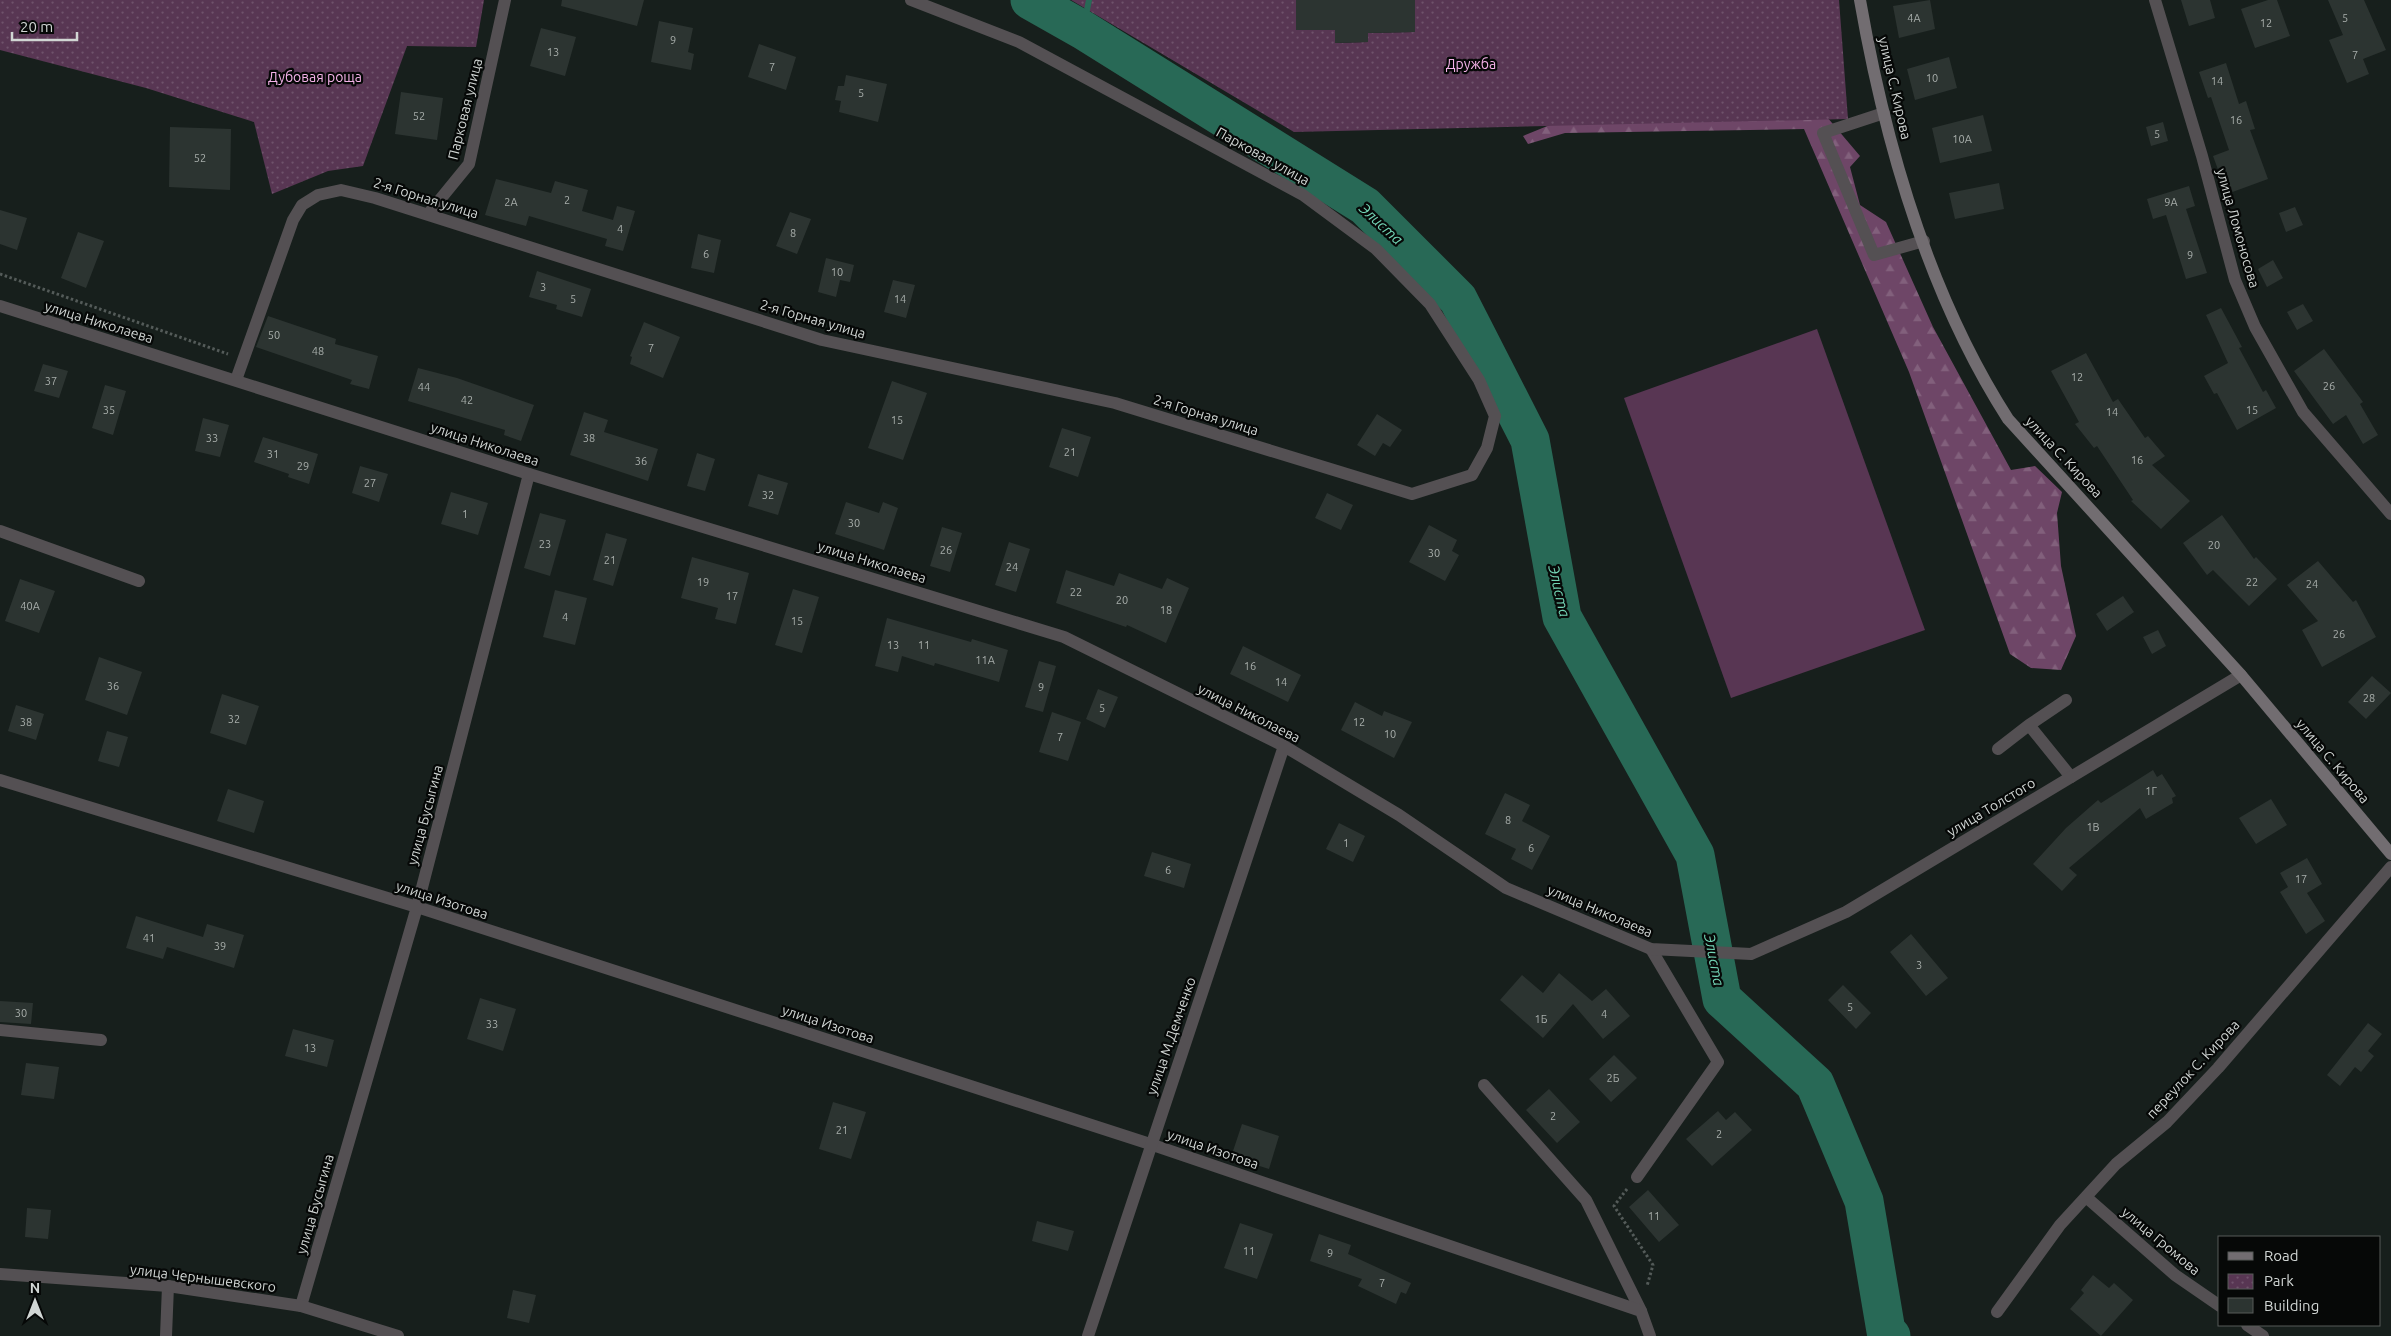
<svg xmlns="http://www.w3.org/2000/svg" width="2391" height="1336" viewBox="0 0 2391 1336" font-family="Ubuntu,sans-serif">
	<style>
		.forest { fill: url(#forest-firs) }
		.park { fill: url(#park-dots) }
		.garden { fill: #583653 }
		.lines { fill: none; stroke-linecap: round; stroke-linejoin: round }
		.stream { stroke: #286956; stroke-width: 6 }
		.river { stroke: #286956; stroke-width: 39 }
		.building { fill: #2c3431 }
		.path { stroke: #545b59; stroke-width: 3; stroke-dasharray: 2.5 2.5; stroke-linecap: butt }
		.service { stroke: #545053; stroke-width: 12 }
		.minor { stroke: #545053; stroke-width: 12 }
		.tertiary { stroke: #545053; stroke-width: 12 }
		.secondary { stroke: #726d71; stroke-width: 12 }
		.labels { text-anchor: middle; stroke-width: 4.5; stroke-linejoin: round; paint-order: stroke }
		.number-label { font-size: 11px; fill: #a8aeab }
		.park-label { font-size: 14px; fill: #f4b2e8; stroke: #060807 }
		.street-label { font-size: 14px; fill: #d1d6d4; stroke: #060807 }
		.water-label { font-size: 15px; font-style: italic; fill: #73d4b5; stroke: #060807 }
	</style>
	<defs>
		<pattern id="forest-firs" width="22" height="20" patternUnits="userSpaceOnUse" patternTransform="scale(1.25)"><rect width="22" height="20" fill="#6e4667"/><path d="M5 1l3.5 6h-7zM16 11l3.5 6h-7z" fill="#82607c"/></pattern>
		<pattern id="park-dots" width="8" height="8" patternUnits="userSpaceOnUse" patternTransform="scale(1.25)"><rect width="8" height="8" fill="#583653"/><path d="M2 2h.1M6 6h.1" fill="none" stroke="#6f526b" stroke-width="1.8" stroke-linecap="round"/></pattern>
	</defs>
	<rect width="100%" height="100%" fill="#171f1c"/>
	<path class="forest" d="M1821 110 1860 156 1850 167 1860 205 1886 222 1933 327 2011 470 2035 466 2062 492 2057 513 2061 566 2076 636 2061 670 2031 668 2010 654 1909 372 1804 129 1565 133 1528 144 1523 136 1572 116Z"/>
	<path class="park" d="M0 0H484L476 47 407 46 363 166 328 171 272 194 254 122 146 88 0 50Z
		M1071 0H1296L1335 30 1336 43 1368 42V33L1415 32V0H1839L1848 119 1294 132Z"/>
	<path class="garden" d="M1817 329 1925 630 1731 698 1624 398Z"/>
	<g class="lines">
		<path class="stream" d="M1083 30 1089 0"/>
		<path class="river" d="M1030 0 1083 30 1365 206 1458 299 1530 440 1562 617 1695 855 1722 999 1815 1084 1864 1201 1886 1331 1891 1336"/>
	</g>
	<path class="building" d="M562 0H644L637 26 561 6Z
		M1296 0H1415V32L1368 33V42L1335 43V30H1296Z
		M1930 0 1935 29 1899 38 1893 6Z
		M2181 0H2210L2215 18 2189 26Z
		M2268 0H2277L2290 36 2255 48 2241 9Z
		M2328 0H2364L2386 50 2363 59 2369 74 2347 83 2329 40 2343 35Z
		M659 21 693 28 688 52 694 54 691 70 651 62Z
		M541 28 576 37 565 76 530 66Z
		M759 44 796 57 786 90 748 77Z
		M1949 57 1957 88 1915 100 1907 69Z
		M2226 63 2239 104 2246 101 2255 129 2250 130 2268 179 2227 194 2213 156 2229 150 2211 97 2208 98 2199 72Z
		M846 75 887 84 878 122 839 112 841 101 835 100 838 86H844Z
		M401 92 443 98 437 140 395 134Z
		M1983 115 1992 151 1940 163 1932 128Z
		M2163 122 2168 141 2151 146 2146 127Z
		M170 127 231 129 230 190 169 187Z
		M496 179 551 193 555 181 588 190 582 211 613 220 617 206 635 211 623 251 605 246 607 239 529 216 526 226 485 215Z
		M1999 183 2004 209 1955 219 1949 193Z
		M2189 186 2195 206 2186 209 2207 273 2186 279 2166 215 2153 219 2147 199Z
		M2295 207 2303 225 2286 232 2279 213Z
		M0 210 27 218 17 250 0 244Z
		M790 212 811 219 797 254 776 246Z
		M78 232 104 241 86 288 61 278Z
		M698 234 721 240 714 273 691 268Z
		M826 258 854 265 850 282 840 280 836 297 818 292Z
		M2273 260 2283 278 2267 287 2258 269Z
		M537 271 591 289 582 317 556 309 557 305 529 297Z
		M893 280 915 285 906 318 884 312Z
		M2303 304 2313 321 2297 330 2287 312Z
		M2221 308 2242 347 2239 348 2263 392 2266 390 2276 408 2237 430 2217 393 2214 394 2204 376 2228 363 2206 315Z
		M268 316 336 339 335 344 378 356 369 389 350 384 352 380 256 347Z
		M644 322 680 337 663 378 630 364 632 357 630 356Z
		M2324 349 2363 402 2360 404 2378 435 2363 444 2346 415 2333 424 2294 371Z
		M2086 353 2113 402 2118 399 2145 438 2148 436 2165 456 2152 465 2190 501 2161 529 2131 501 2133 500 2097 446 2094 448 2075 424 2079 422 2051 371Z
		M43 364 68 371 59 398 34 391Z
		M418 368 457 378 534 405 521 441 504 435 505 430 408 401Z
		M892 381 927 393 903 460 868 448Z
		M105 385 126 391 113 435 92 428Z
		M584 412 608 420 604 432 658 449 648 481 570 455Z
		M1377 414 1402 430 1390 447 1383 443 1375 456 1357 445Z
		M203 418 229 425 220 457 195 451Z
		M1062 428 1091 437 1078 477 1049 467Z
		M263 437 318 454 309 484 288 477 289 474 254 462Z
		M697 453 715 459 705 491 687 486Z
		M360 466 388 474 379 502 352 493Z
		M758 474 788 483 778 515 748 506Z
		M451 492 488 503 478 535 441 524Z
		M1327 493 1353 505 1341 530 1315 518Z
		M846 502 879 513 883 502 898 508 884 550 835 534Z
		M540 513 566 520 550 576 524 568Z
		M2222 515 2254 559 2256 557 2277 579 2249 606 2213 570 2207 575 2183 543Z
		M1429 525 1457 540 1452 551 1459 555 1445 581 1409 562Z
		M942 527 962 533 950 572 930 566Z
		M606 533 627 539 613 586 593 580Z
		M1009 542 1030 549 1016 592 995 585Z
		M692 557 749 573 736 624 715 619 718 608 681 598Z
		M2318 561 2353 602 2356 600 2376 637 2322 667 2302 630 2318 621 2287 585Z
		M1066 570 1114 586 1119 573 1162 589 1167 578 1189 588 1166 643 1127 625 1126 627 1056 603Z
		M20 579 55 591 39 633 5 621Z
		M793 589 819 597 802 653 775 645Z
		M555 590 587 598 575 645 543 637Z
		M2123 596 2134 612 2107 631 2096 614Z
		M887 618 971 642 972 639 1008 650 999 682 935 663 934 666 902 656 898 672 875 666Z
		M2158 630 2166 646 2152 654 2143 637Z
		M1243 646 1301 675 1288 702 1230 674Z
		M99 657 142 672 127 715 85 700Z
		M1039 661 1056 666 1043 712 1025 707Z
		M2372 676 2391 693 2366 719 2348 702Z
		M1098 689 1118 697 1105 728 1086 719Z
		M222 694 259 706 246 745 210 733Z
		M1355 702 1382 716 1384 711 1412 722 1394 758 1341 730Z
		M16 705 44 714 36 740 8 731Z
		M1052 712 1081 722 1068 761 1039 752Z
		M107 731 128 737 119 767 98 761Z
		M2153 770 2157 777 2162 774 2176 796 2172 798 2173 803 2146 819 2140 808 2069 868 2077 875 2062 891 2033 864 2066 828 2098 800 2101 803Z
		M228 789 264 801 254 833 217 821Z
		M1505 793 1530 805 1522 821 1550 836 1532 870 1511 859 1516 849 1485 834Z
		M2271 799 2287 825 2256 844 2239 818Z
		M1339 823 1365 836 1353 862 1326 849Z
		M1152 852 1191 864 1184 888 1144 876Z
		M2307 858 2322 884 2307 893 2325 921 2306 934 2280 892 2288 887 2280 873Z
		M136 916 203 937 207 924 244 935 234 968 167 947 163 959 126 948Z
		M1911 934 1948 978 1926 996 1890 952Z
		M1559 973 1592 1001 1606 989 1630 1016 1603 1039 1573 1004 1543 1038 1500 1000 1522 975 1543 993Z
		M1843 985 1871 1013 1856 1029 1828 1000Z
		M480 998 516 1009 503 1051 467 1039Z
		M0 1001 33 1003 31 1024 0 1022Z
		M2368 1023 2382 1034 2368 1051 2374 1056 2361 1072 2355 1067 2340 1086 2327 1075Z
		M293 1029 334 1040 327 1067 285 1056Z
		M1614 1055 1637 1078 1611 1102 1589 1079Z
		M26 1063 59 1067 54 1099 21 1095Z
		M1549 1089 1580 1122 1557 1143 1526 1110Z
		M833 1102 866 1112 851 1159 819 1149Z
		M1718 1111 1726 1120 1735 1112 1752 1130 1712 1166 1686 1139Z
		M1242 1124 1279 1136 1269 1169 1231 1157Z
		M1648 1190 1679 1225 1659 1242 1629 1207Z
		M27 1208 51 1210 48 1239 25 1237Z
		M1037 1221 1074 1231 1068 1251 1032 1241Z
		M1240 1223 1273 1234 1257 1279 1224 1268Z
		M1319 1234 1351 1245 1348 1254 1411 1283 1406 1294 1401 1292 1396 1304 1358 1286 1362 1279 1310 1261Z
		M2093 1275 2109 1288 2114 1283 2133 1300 2101 1336 2070 1309 2084 1293 2081 1290Z
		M513 1290 536 1295 529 1323 507 1318Z"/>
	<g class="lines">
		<path class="path" d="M0 274 228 354
			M1627 1189 1614 1206 1653 1265 1647 1286"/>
		<path class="service" d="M1884 113 1823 133 1874 255 1924 241
			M0 531 139 581
			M2029 725 2066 700
			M1998 749 2029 725 2071 777
			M1484 1085 1586 1200 1641 1311
			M1637 1177 1718 1062 1651 949"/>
		<path class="minor" d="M2155 0 2202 156 2235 280 2255 327 2303 412 2391 514
			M429 213 469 164 505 0
			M236 380 293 220 302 205 318 195 341 190 375 198 822 340 1115 403 1412 494 1472 475 1487 448 1495 416 1479 380 1430 304 1376 249 1303 195 1019 42 911 0
			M0 780 417 907 1150 1144 1641 1311 1650 1336
			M0 1030 101 1040
			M2086 1197 2175 1275 2220 1306
			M301 1306 417 907 529 474
			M1997 1312 2060 1225 2116 1164 2167 1122 2218 1068 2391 867
			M2247 1325 2263 1336
			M166 1336 168 1286"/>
		<path class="tertiary" d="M0 306 529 474 1064 637 1284 746 1399 815 1506 888 1651 949 1751 954 1846 912 2241 675
			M0 1274 168 1286 301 1306 398 1336
			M1088 1336 1284 746"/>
		<path class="secondary" d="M1860 0C1885 143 1929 296 2008 419L2241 675 2391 854"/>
	</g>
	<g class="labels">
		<g class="number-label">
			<text x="1914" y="22">4А</text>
			<text x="2345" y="22">5</text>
			<text x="2266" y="27">12</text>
			<text x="673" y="44">9</text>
			<text x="553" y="56">13</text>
			<text x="2355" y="59">7</text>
			<text x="772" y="71">7</text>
			<text x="1932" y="82">10</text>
			<text x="2217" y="85">14</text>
			<text x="861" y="97">5</text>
			<text x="419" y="120">52</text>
			<text x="2236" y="124">16</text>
			<text x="2157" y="138">5</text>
			<text x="1962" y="143">10А</text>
			<text x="200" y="162">52</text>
			<text x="567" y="204">2</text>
			<text x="511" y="206">2А</text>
			<text x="2171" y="206">9А</text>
			<text x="620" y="233">4</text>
			<text x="793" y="237">8</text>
			<text x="706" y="258">6</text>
			<text x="2190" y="259">9</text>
			<text x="837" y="276">10</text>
			<text x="543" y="291">3</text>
			<text x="573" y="303">5</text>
			<text x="900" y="303">14</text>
			<text x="274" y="339">50</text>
			<text x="651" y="352">7</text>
			<text x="318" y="355">48</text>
			<text x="2077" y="381">12</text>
			<text x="51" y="385">37</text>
			<text x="2329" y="390">26</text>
			<text x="424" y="391">44</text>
			<text x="467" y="404">42</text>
			<text x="109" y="414">35</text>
			<text x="2252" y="414">15</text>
			<text x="2112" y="416">14</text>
			<text x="897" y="424">15</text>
			<text x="212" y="442">33</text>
			<text x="589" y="442">38</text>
			<text x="1070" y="456">21</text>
			<text x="273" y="458">31</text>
			<text x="2137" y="464">16</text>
			<text x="641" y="465">36</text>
			<text x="303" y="470">29</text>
			<text x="370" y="487">27</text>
			<text x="768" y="499">32</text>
			<text x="465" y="518">1</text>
			<text x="854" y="527">30</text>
			<text x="545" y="548">23</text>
			<text x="2214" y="549">20</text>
			<text x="946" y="554">26</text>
			<text x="1434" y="557">30</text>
			<text x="610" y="564">21</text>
			<text x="1012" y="571">24</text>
			<text x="703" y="586">19</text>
			<text x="2252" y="586">22</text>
			<text x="2312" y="588">24</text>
			<text x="1076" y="596">22</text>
			<text x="732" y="600">17</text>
			<text x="1122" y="604">20</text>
			<text x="30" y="610">40А</text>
			<text x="1166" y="614">18</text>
			<text x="565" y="621">4</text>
			<text x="797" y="625">15</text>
			<text x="2339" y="638">26</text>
			<text x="893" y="649">13</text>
			<text x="924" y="649">11</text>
			<text x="985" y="664">11А</text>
			<text x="1250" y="670">16</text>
			<text x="1281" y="686">14</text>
			<text x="113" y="690">36</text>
			<text x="1041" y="691">9</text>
			<text x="2369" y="702">28</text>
			<text x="1102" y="712">5</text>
			<text x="234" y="723">32</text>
			<text x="26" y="726">38</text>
			<text x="1359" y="726">12</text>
			<text x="1390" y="738">10</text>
			<text x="1060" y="741">7</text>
			<text x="2151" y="795">1Г</text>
			<text x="1508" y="824">8</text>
			<text x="2093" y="831">1В</text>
			<text x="1346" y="847">1</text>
			<text x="1531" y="852">6</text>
			<text x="1168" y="874">6</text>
			<text x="2301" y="883">17</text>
			<text x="149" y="942">41</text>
			<text x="220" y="950">39</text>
			<text x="1919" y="969">3</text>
			<text x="1850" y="1011">5</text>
			<text x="21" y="1017">30</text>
			<text x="1604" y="1018">4</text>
			<text x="1541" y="1023">1Б</text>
			<text x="492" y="1028">33</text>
			<text x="310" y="1052">13</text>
			<text x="1613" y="1082">2Б</text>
			<text x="1553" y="1120">2</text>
			<text x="842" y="1134">21</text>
			<text x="1719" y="1138">2</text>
			<text x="1654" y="1220">11</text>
			<text x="1249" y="1255">11</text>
			<text x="1330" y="1257">9</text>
			<text x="1382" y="1287">7</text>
		</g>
		<g class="park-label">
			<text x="1471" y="69">Дружба</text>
			<text x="315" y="82">Дубовая роща</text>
		</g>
		<g class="street-label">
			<text transform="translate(1895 88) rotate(77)" y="5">улица С. Кирова</text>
			<text transform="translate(465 109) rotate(-76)" y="5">Парковая улица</text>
			<text transform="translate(1263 156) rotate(29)" y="5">Парковая улица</text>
			<text transform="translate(426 198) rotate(17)" y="5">2-я Горная улица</text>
			<text transform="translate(2238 228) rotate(74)" y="5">улица Ломоносова</text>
			<text transform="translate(813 319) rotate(16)" y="5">2-я Горная улица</text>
			<text transform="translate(99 322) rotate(17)" y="5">улица Николаева</text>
			<text transform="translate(1206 415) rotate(17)" y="5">2-я Горная улица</text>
			<text transform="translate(485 444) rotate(18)" y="5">улица Николаева</text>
			<text transform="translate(2064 457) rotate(47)" y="5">улица С. Кирова</text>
			<text transform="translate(872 562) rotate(17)" y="5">улица Николаева</text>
			<text transform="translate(1249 713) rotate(27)" y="5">улица Николаева</text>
			<text transform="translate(2333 761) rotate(50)" y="5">улица С. Кирова</text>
			<text transform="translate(1991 807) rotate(-31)" y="5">улица Толстого</text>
			<text transform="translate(425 815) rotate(-75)" y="5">улица Бусыгина</text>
			<text transform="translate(442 900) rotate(18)" y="5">улица Изотова</text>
			<text transform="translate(1600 911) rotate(23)" y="5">улица Николаева</text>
			<text transform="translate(828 1024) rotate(18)" y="5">улица Изотова</text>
			<text transform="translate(1171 1036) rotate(-71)" y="5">улица М.Демченко</text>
			<text transform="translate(2193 1069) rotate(-47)" y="5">переулок С. Кирова</text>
			<text transform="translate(1213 1149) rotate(19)" y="5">улица Изотова</text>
			<text transform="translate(315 1204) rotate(-74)" y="5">улица Бусыгина</text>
			<text transform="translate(2161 1241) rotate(40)" y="5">улица Громова</text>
			<text transform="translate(203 1278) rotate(7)" y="5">улица Чернышевского</text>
		</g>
		<g class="water-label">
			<text transform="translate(1381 224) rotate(43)" y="5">Элиста</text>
			<text transform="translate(1559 591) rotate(77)" y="5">Элиста</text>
			<text transform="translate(1714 960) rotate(79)" y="5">Элиста</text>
		</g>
	</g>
	<rect x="2218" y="1236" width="162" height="90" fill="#060807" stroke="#575a59"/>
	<rect x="2228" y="1252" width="25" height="8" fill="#726d71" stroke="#575a59"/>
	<text x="2264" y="1261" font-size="15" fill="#d1d6d4">Road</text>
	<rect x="2228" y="1274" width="25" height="15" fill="url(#park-dots)" stroke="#575a59"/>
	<text x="2264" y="1286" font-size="15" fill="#d1d6d4">Park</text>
	<rect x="2228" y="1298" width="25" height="15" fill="#2c3431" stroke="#575a59"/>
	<text x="2264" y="1311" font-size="15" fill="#d1d6d4">Building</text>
	<g transform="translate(35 1301)" stroke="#060807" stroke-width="4" paint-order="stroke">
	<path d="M0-4L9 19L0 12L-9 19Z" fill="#d1d6d4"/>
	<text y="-8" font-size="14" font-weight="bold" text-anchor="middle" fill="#d1d6d4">N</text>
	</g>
	<path d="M12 32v8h65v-8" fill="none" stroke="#d1d6d4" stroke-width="2.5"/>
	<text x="20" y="32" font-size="15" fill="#d1d6d4" stroke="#060807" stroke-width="4" paint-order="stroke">20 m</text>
</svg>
